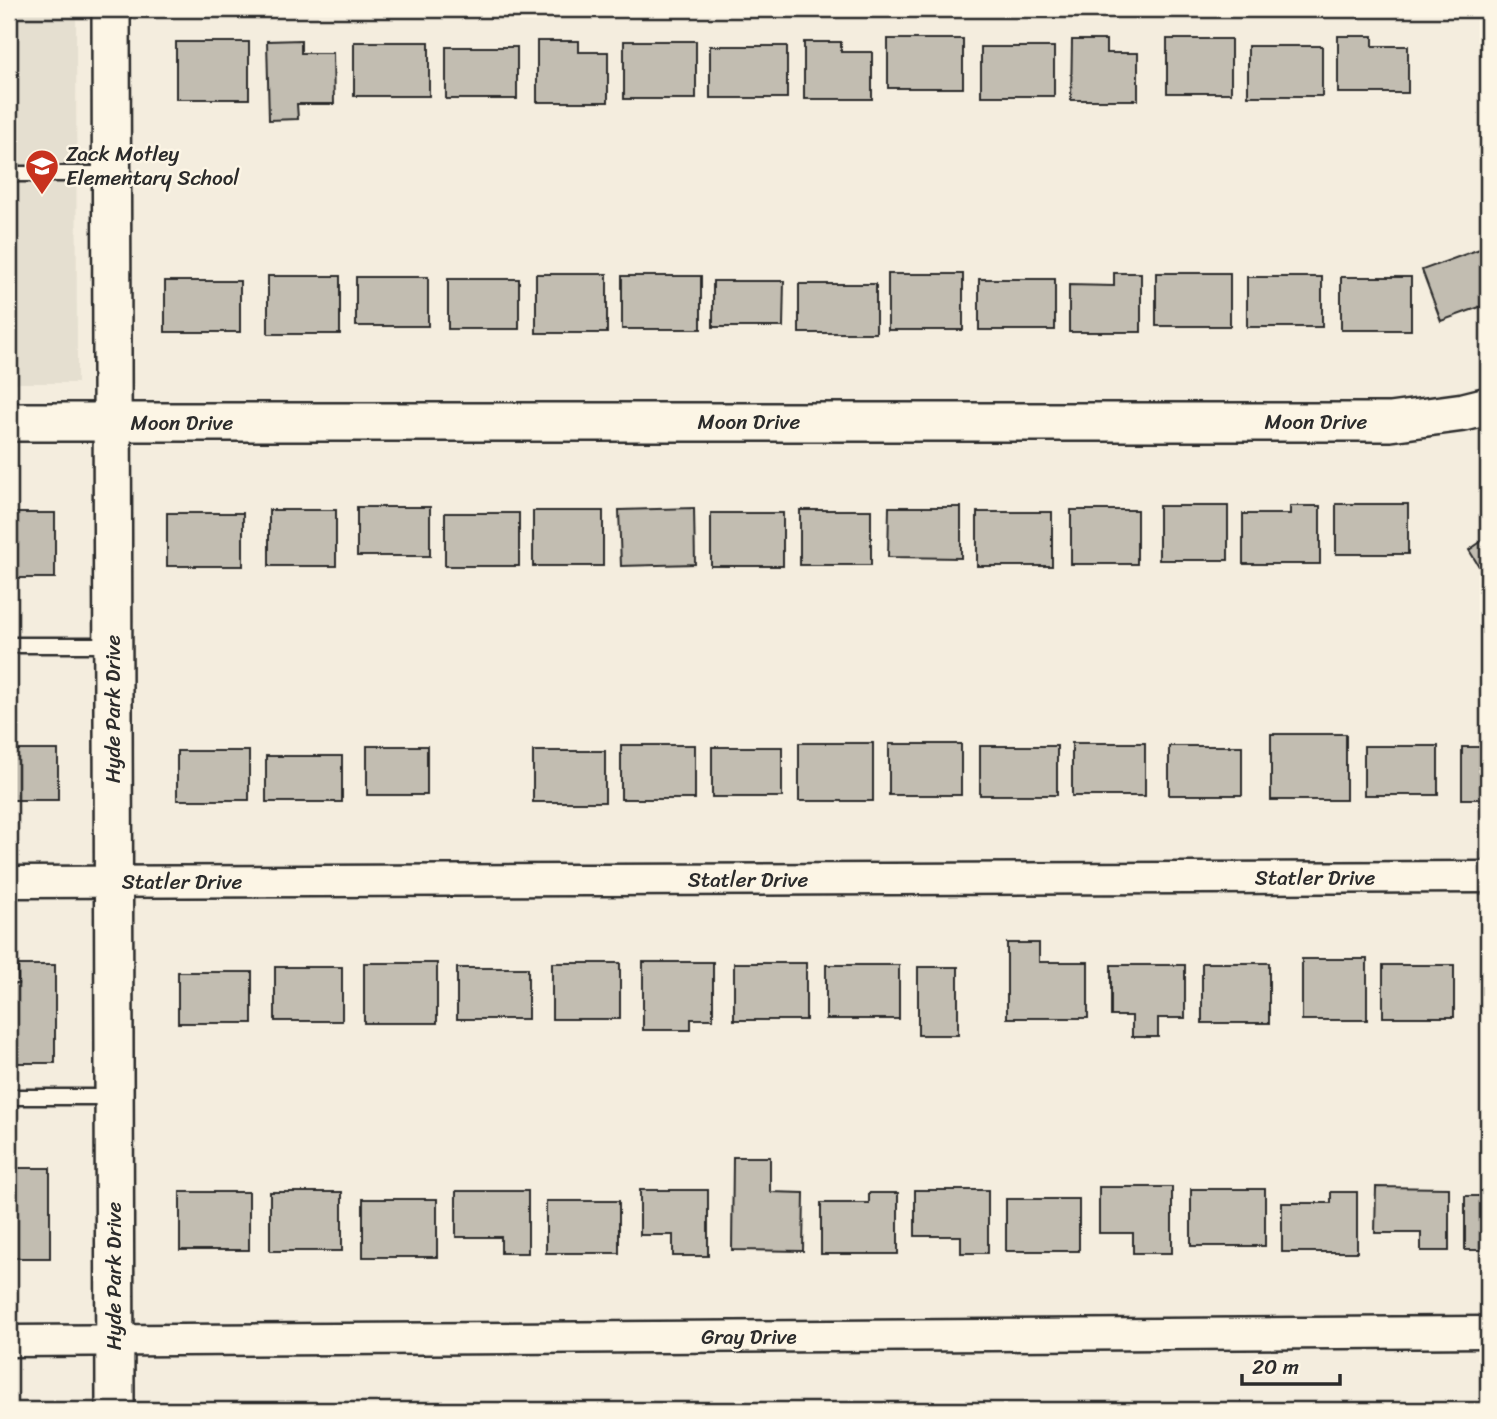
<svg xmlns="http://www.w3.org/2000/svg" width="1497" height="1419" viewBox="0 0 1497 1419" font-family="Sriracha,sans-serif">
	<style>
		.built { fill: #e5dfd0 }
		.building { fill: #c2bdb1; stroke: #2b2b2b; stroke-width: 2 }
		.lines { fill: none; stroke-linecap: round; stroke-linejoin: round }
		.service-casing { stroke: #2b2b2b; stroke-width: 19 }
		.minor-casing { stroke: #2b2b2b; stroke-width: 35 }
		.tertiary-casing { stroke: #2b2b2b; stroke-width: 42 }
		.service { stroke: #fcf5e5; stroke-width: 14 }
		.minor { stroke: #fcf5e5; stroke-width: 30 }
		.tertiary { stroke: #fcf5e5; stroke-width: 37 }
		.labels { text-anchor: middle; stroke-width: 5; stroke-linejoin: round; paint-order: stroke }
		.poi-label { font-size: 21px; fill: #2b2b2b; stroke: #fcf5e5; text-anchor: start }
		.street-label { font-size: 21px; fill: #2b2b2b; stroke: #fcf5e5 }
	</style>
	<rect width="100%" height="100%" fill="#f4edde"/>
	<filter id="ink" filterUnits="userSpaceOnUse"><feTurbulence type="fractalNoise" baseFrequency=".0143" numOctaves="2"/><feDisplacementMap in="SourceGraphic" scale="14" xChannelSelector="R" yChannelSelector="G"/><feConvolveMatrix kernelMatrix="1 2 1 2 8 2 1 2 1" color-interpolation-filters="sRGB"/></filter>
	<g filter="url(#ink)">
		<path class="built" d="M9 9H76L77 383H9Z"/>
		<path class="building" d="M1338 36H1373V46H1408V93H1338Z
			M888 39H963V88H888Z
			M1167 39H1231V93H1167Z
			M301 40V53H333L334 104H297L298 119 269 120 267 41Z
			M1072 40H1106V53H1138V100H1071Z
			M537 41H579V52H608V102H537Z
			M624 41H696V99H624Z
			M176 42H249V99H176Z
			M354 42H429V96H354Z
			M804 42H841V52H872V99H804Z
			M710 46H787V98H710Z
			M1248 46H1322V96H1248Z
			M446 47H517V99H446Z
			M981 47H1054V96H981Z
			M1488 246V304L1441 321 1422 270Z
			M1114 273H1141V332H1069V285L1114 286Z
			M1156 273H1230V326H1156Z
			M536 274H607V333H536Z
			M888 274H963V330H888Z
			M268 276H340V334H268Z
			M622 276H701V329H622Z
			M356 277H428V326H356Z
			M1247 277H1322V327H1247Z
			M1341 277H1411V330H1341Z
			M448 279H519V329H448Z
			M979 279H1055V330H979Z
			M165 281H240V332H165Z
			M713 281H784L783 327H713Z
			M799 284H876V333H799Z
			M1336 504H1408V554H1336Z
			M1159 506H1228V560H1159Z
			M1290 506H1320V564H1243V514H1290Z
			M357 507H430V556H357Z
			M889 507H961V558L888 557Z
			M694 508 695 564 621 566 619 510Z
			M269 510H336V566H269Z
			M800 510H871V565H800Z
			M1071 510H1137V564H1071Z
			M533 511H603V566H533Z
			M977 512H1052V566H977Z
			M9 513H55V578H9Z
			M167 513H243V566H167Z
			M445 513H519V566H445Z
			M711 513H783V566H711Z
			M1488 537V581L1469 550Z
			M1271 734H1346V800H1271Z
			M799 743H873V801H799Z
			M1072 743H1145V796H1072Z
			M889 744H961V795H889Z
			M621 745H695V799H621Z
			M367 746H427V795H367Z
			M980 746H1057V795H980Z
			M1169 746H1242V795H1169Z
			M1364 746H1438V795H1364Z
			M712 747H782V797H712Z
			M1462 747H1488V799H1462Z
			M9 750H58V800H9Z
			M177 751H249V800H177Z
			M533 751H605V802H533Z
			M266 756H342V802H266Z
			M1007 943H1039V962H1088V1018H1007Z
			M1302 959H1367V1020H1302Z
			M643 962H713V1019H691V1030H643Z
			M1482 962H1488V1016H1482Z
			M364 963H437V1023H364Z
			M552 963H620V1019H552Z
			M734 963H806V1020H734Z
			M1202 963H1269V1023H1202Z
			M18 965H55V1063H9V984H18Z
			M826 965H899V1019H826Z
			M1111 965H1185V1018H1158V1037H1132V1016H1111Z
			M1383 965H1454V1017H1383Z
			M275 967H342V1021H275Z
			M918 967H958V1035H918Z
			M457 968H528V1019H457Z
			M178 972H252V1023H178Z
			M733 1157H770V1192L804 1193 803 1251 732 1250Z
			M9 1168H50V1258H13V1223H9Z
			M1099 1187H1172V1253H1133V1233H1099Z
			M1376 1187 1449 1188V1251H1421V1233H1375Z
			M1191 1189H1265V1246H1191Z
			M640 1190H708V1256H673V1235H640Z
			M915 1190H988V1253H961V1236H915Z
			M456 1191H528V1253H501V1237H456Z
			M180 1192H249V1250H180Z
			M270 1192H342V1251H270Z
			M1331 1192H1357V1252H1282V1203H1331Z
			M869 1193H898V1254H821V1203H869Z
			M1465 1196H1488V1250H1465Z
			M363 1199H437V1257H363Z
			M1006 1199H1079V1251H1006Z
			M546 1201H619V1253H546Z"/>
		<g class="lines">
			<g class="service-casing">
				<path id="service" d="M9 174H112
					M9 645H111
					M9 1097H113"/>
			</g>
			<g class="minor-casing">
				<path id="minor" d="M9 882 1488 877
					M9 1341 1488 1332"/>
			</g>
			<g class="tertiary-casing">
				<path id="tertiary" d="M111 9 115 1410
					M9 422H1390L1464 412 1488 406"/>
			</g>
			<use href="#service" class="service"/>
			<use href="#minor" class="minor"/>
			<use href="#tertiary" class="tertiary"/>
		</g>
	</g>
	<defs>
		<g id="school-pin" transform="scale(1.75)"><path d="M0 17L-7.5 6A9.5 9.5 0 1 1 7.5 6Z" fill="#c8321e" stroke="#fcf5e5"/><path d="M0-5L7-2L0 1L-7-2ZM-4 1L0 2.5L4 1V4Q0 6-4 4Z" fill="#fff"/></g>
	</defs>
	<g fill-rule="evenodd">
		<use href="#school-pin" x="42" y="166"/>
	</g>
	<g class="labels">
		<g class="poi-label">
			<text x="66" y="161">Zack Motley<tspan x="66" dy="24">Elementary School</tspan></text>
		</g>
		<g class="street-label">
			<text x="749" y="429">Moon Drive</text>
			<text x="1316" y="429">Moon Drive</text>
			<text x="182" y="430">Moon Drive</text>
			<text transform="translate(113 709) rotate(-90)" y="7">Hyde Park Drive</text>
			<text x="1315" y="885">Statler Drive</text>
			<text x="748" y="887">Statler Drive</text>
			<text x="182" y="889">Statler Drive</text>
			<text transform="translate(114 1276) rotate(-90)" y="7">Hyde Park Drive</text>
			<text x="749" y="1344">Gray Drive</text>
		</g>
	</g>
	<rect width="1497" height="1419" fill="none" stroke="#fcf5e5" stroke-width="35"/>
	<rect x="18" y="18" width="1462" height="1384" fill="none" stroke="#2b2b2b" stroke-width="2.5" filter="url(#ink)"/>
	<path d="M1242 1374v10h98v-10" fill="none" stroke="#2b2b2b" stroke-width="3.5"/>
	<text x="1252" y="1374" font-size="21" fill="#2b2b2b" stroke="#fcf5e5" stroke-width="5" paint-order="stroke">20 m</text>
</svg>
